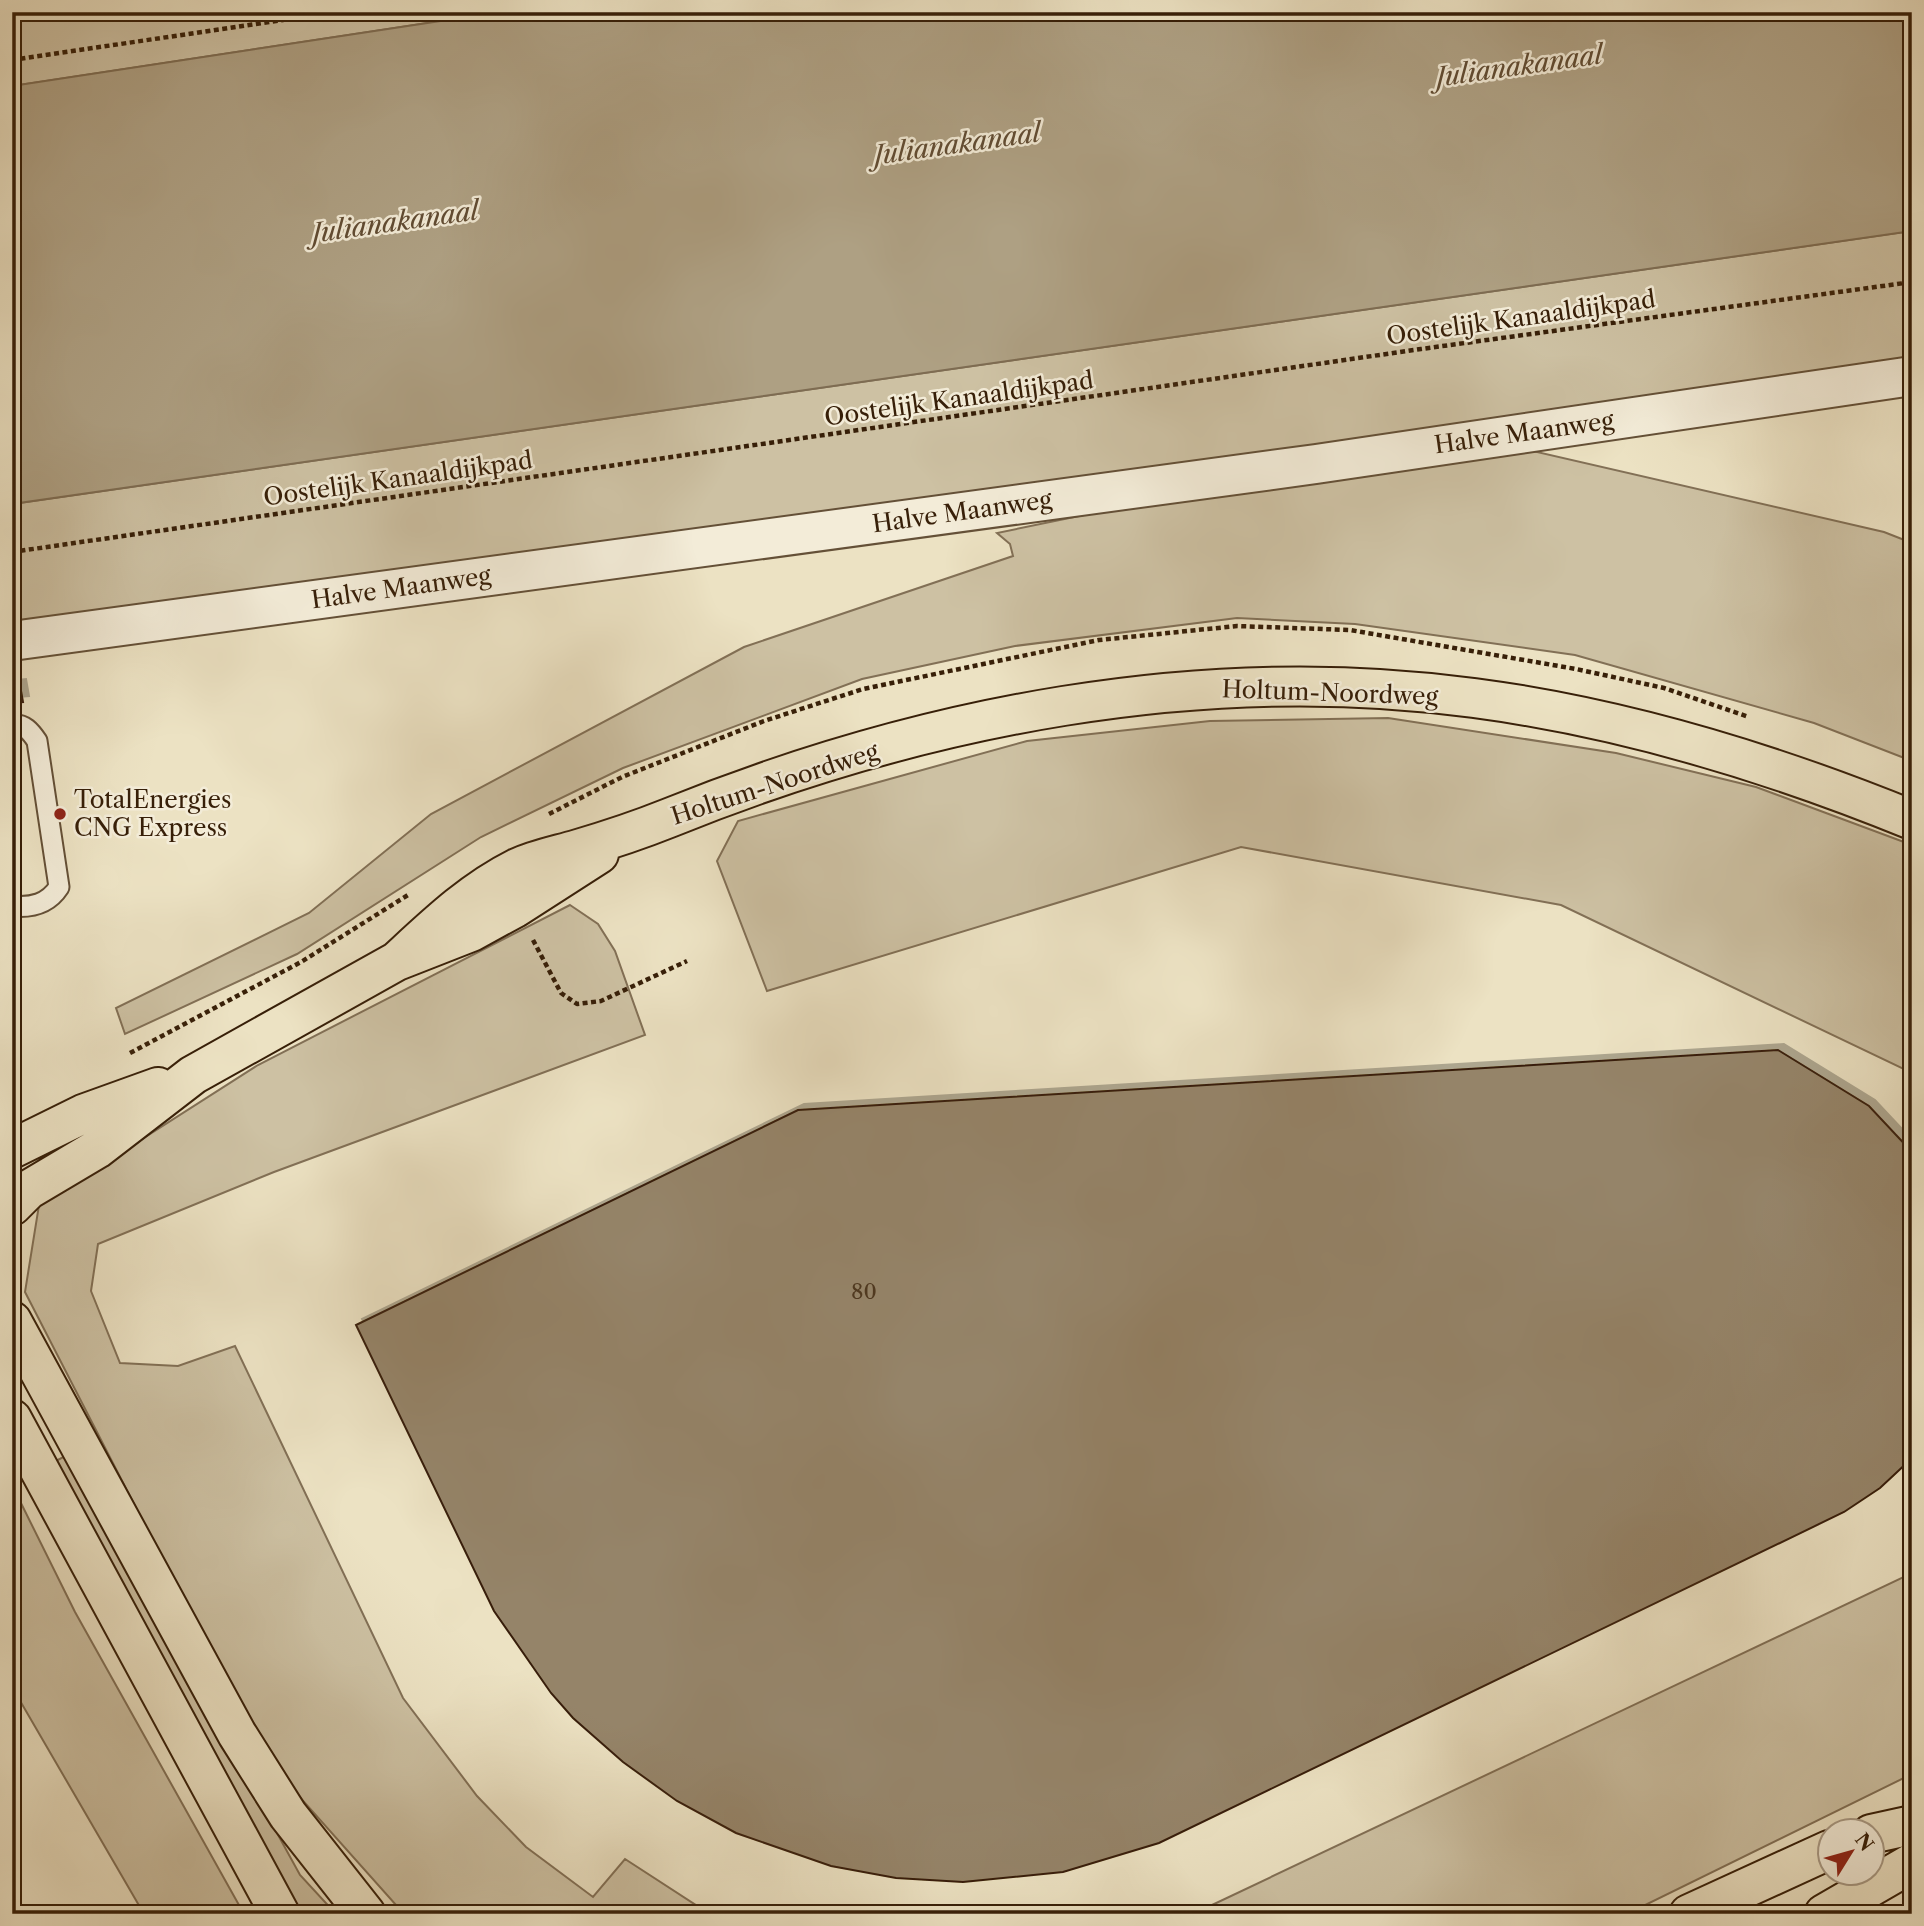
<svg xmlns="http://www.w3.org/2000/svg" width="1924" height="1926" viewBox="0 0 1924 1926" font-family="'Libre Caslon Text',serif">
	<style>
		.green { fill: #cdc1a3; stroke: #827056; stroke-width: 2 }
		.water { fill: #aea083; stroke: #7e6c52; stroke-width: 2 }
		.building { fill: #958469; stroke: #371f08; stroke-width: 2; filter: url(#shadow) }
		.lines { fill: none; stroke-linecap: round; stroke-linejoin: round }
		.service-casing { stroke: #645037; stroke-width: 23 }
		.minor-casing { stroke: #645037; stroke-width: 42 }
		.primary-casing { stroke: #371f08; stroke-width: 42 }
		.motorway-casing { stroke: #371f08; stroke-width: 42 }
		.path { stroke: #371f08; stroke-width: 4.5; stroke-dasharray: 5 3.5; stroke-linecap: butt }
		.service { stroke: #f3ecd8; stroke-width: 19 }
		.minor { stroke: #f3ecd8; stroke-width: 38 }
		.primary { stroke: #ece2c3; stroke-width: 38 }
		.motorway { stroke: #ece2c3; stroke-width: 38 }
		.poi-dot { fill: #8f2418; stroke: #f3ecd8; stroke-width: 2.5 }
		.labels { text-anchor: middle; stroke-width: 5; stroke-linejoin: round; paint-order: stroke }
		.number-label { font-size: 21px; fill: #4e3820 }
		.street-label { font-size: 24px; fill: #371f08; stroke: #f3ecd8 }
		.poi-label { font-size: 24px; fill: #371f08; stroke: #f3ecd8; text-anchor: start }
		.water-label { font-size: 26px; font-style: italic; fill: #614c33; stroke: #f3ecd8 }
	</style>
	<defs>
		<filter id="shadow"><feDropShadow dx="6" dy="-6" stdDeviation="0" flood-color="#0004"/></filter>
	</defs>
	<rect width="100%" height="100%" fill="#ece2c3"/>
	<filter id="stains"><feTurbulence type="fractalNoise" baseFrequency=".00286" numOctaves="4"/><feColorMatrix values="0 0 0 0 .2 0 0 0 0 .09 0 0 0 0 .02 0 0 0 .5 -.17"/></filter>
	<radialGradient id="worn" r=".72"><stop offset=".6" stop-color="#630" stop-opacity="0"/><stop offset="1" stop-color="#630" stop-opacity=".3"/></radialGradient>
	<path class="green" d="M12 12H500L12 86Z
		M1912 231V378L1485 440 1884 532 1912 543V761L1814 723 1575 655 1355 624 1237 618 1015 646 862 679 623 768 481 837 297 954 125 1034 116 1008 309 913 431 814 744 647 1013 556 1010 544 997 533 1084 515 12 634V504Z
		M1388 718 1616 753 1756 787 1912 845V1073L1561 905 1241 847 767 991 717 861 738 821 1027 741 1210 721Z
		M570 905 598 924 615 951 645 1035 274 1172 98 1244 91 1291 120 1363 178 1366 235 1346 403 1698 477 1796 526 1847 593 1897 625 1859 696 1905 720 1914H404L264 1757 25 1292 39 1205 258 1065Z
		M69 1454 300 1875 336 1914H288L50 1464Z
		M12 1485 75 1612 244 1914H144L12 1687Z
		M1912 1573V1774L1627 1914H1193Z"/>
	<path class="water" d="M500 12H1912V231L12 504V86Z"/>
	<path class="building" d="M20 685 23 702 12 703V686Z
		M1778 1050 1869 1106 1912 1152 1911 1459 1880 1488 1844 1512 1159 1843 1063 1872 963 1882 896 1878 831 1866 736 1833 677 1801 623 1762 573 1718 551 1693 494 1611 356 1325 798 1110Z"/>
	<g class="lines">
		<g class="service-casing">
			<path id="service" d="M12 725C24 723 31 732 37 741L59 887C48 904 32 908 12 906"/>
		</g>
		<g class="minor-casing">
			<path id="minor" d="M12 641 1316 464 1912 376"/>
		</g>
		<g class="primary-casing">
			<path id="primary" d="M397 961C435 926 471 891 517 868 536 859 558 855 578 849 609 840 639 830 669 818 921 716 1202 661 1474 698 1625 718 1772 763 1912 820
				M12 1149 83 1114 158 1087
				M12 1206 28 1190 97 1149 193 1075 397 961 471 932 515 908 599 854"/>
		</g>
		<g class="motorway-casing">
			<path id="motorway" d="M12 1321 237 1734 288 1815 366 1914
				M12 1419 280 1914
				M1871 1834 1912 1825
				M1689 1914 1829 1850
				M1824 1914 1912 1863"/>
		</g>
		<path class="path" d="M12 60 337 12
			M12 552 1421 349 1912 282
			M549 814 622 777 764 721 863 689 1099 640 1237 626 1350 630 1576 669 1664 688 1749 717
			M533 940 561 993 577 1004 601 1001 687 961
			M130 1053 301 962 408 895"/>
		<use href="#service" class="service"/>
		<use href="#minor" class="minor"/>
		<use href="#primary" class="primary"/>
		<use href="#motorway" class="motorway"/>
	</g>
	<circle class="poi-dot" cx="60" cy="814" r="7"/>
	<g class="labels">
		<g class="number-label">
			<text x="864" y="1299">80</text>
		</g>
		<g class="street-label">
			<text transform="translate(1521 318) rotate(-8)" y="8">Oostelijk Kanaaldijkpad</text>
			<text transform="translate(959 399) rotate(-8)" y="8">Oostelijk Kanaaldijkpad</text>
			<text transform="translate(1524 433) rotate(-8)" y="8">Halve Maanweg</text>
			<text transform="translate(398 479) rotate(-8)" y="8">Oostelijk Kanaaldijkpad</text>
			<text transform="translate(962 512) rotate(-8)" y="8">Halve Maanweg</text>
			<text transform="translate(401 588) rotate(-8)" y="8">Halve Maanweg</text>
			<text transform="translate(1330 693) rotate(2)" y="8">Holtum-Noordweg</text>
			<text transform="translate(775 784) rotate(-18)" y="8">Holtum-Noordweg</text>
		</g>
		<g class="poi-label">
			<text x="74" y="808">TotalEnergies<tspan x="74" dy="28">CNG Express</tspan></text>
		</g>
		<g class="water-label">
			<text transform="translate(1519 66) rotate(-8)" y="9">Julianakanaal</text>
			<text transform="translate(957 144) rotate(-8)" y="9">Julianakanaal</text>
			<text transform="translate(395 222) rotate(-8)" y="9">Julianakanaal</text>
		</g>
	</g>
	<rect width="1924" height="1926" fill="none" stroke="#ece2c3" stroke-width="42"/>
	<rect x="14" y="14" width="1896" height="1898" fill="none" stroke="#371f08" stroke-width="3.5"/>
	<rect x="21" y="21" width="1882" height="1884" fill="none" stroke="#371f08" stroke-width="2"/>
	<g transform="translate(1851 1852) rotate(53)"><circle r="33" fill="#f3ecd8" stroke="#a89a85" stroke-width="2"/>
	<path d="M0-5L12 26L0 18L-12 26Z" fill="#8f2418"/>
	<text y="-10" font-size="19" font-weight="bold" text-anchor="middle" fill="#371f08">N</text>
	</g>
	<rect width="100%" height="100%" filter="url(#stains)"/>
	<rect width="100%" height="100%" fill="url(#worn)"/>
</svg>
